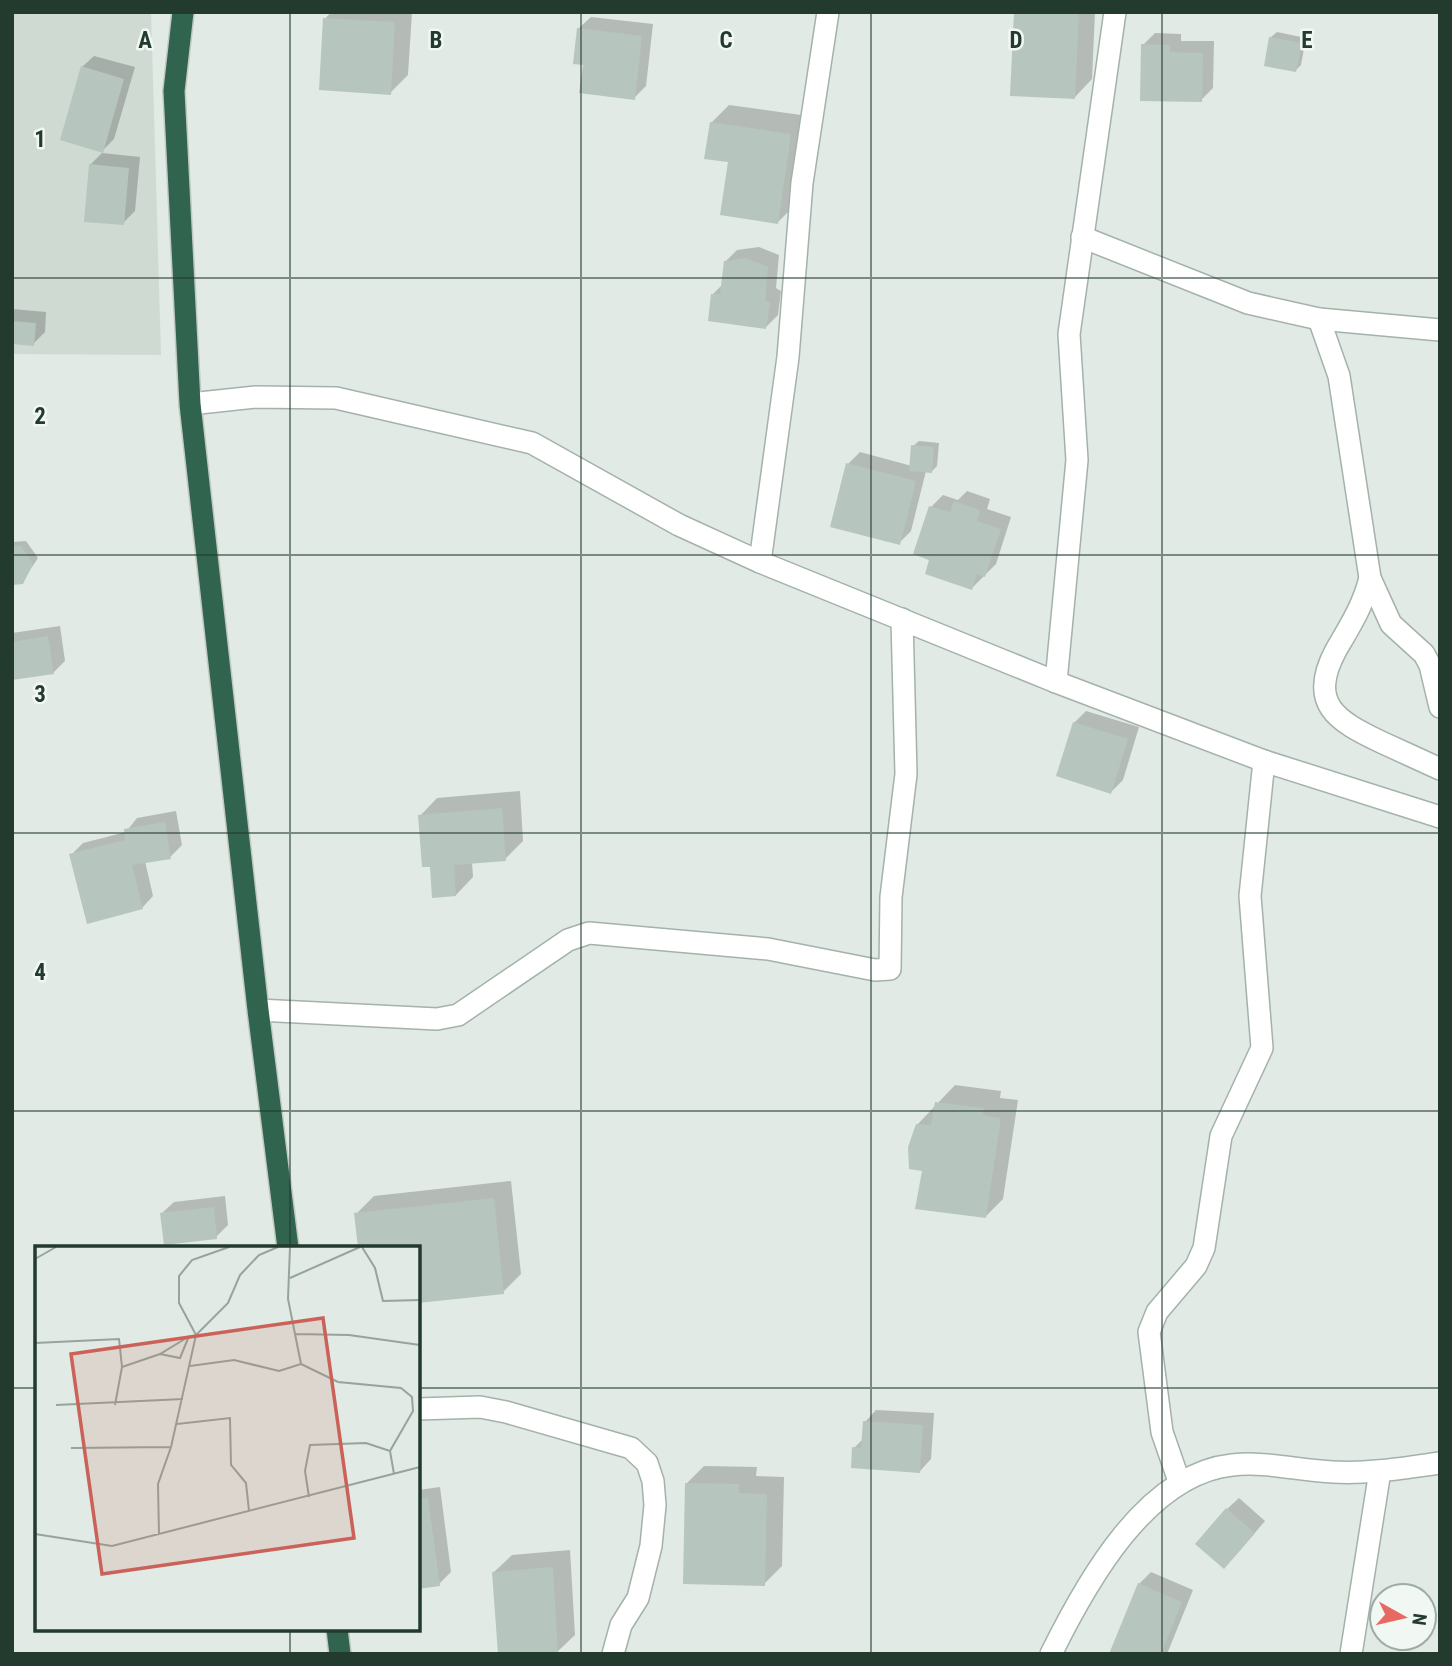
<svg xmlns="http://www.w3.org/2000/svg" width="1452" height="1666" font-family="'Roboto Condensed',sans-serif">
<rect width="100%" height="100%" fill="#e1eae4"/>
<path fill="#cfdad3" d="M12 12H151L161 355 12 354Z"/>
<g fill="#0003">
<path d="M331 12H412L408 75 390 93 325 19Z"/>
<path d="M1015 12H1095L1092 79 1075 97Z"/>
<path d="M591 17 653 24 646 86 634 98 585 64 579 28Z"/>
<path d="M1277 32 1306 38 1301 65 1296 70 1266 65 1271 37Z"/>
<path d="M1155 33 1181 34V41H1214L1213 88 1201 100 1143 45Z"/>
<path d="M94 56 135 67 114 139 102 151 82 67Z"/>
<path d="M729 105 808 116 796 204 778 222 730 160 711 123Z"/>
<path d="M102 153 140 157 135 211 123 223 90 165Z"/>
<path d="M759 247 779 255 776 288 781 291 778 315 766 327 712 295 723 284 725 262 737 250Z"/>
<path d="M12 309 46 312 45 332 33 344 12 342Z"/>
<path d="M919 441 939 443 937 466 932 471H926L911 531 899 543 848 464 860 452 912 466 913 446Z"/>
<path d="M967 491 990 499 987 509 1011 517 996 564 972 588 931 559V507L943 495 958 500Z"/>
<path d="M26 541 38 558 22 582 12 583V542Z"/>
<path d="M60 626 65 661 53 673 12 678V633Z"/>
<path d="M1086 711 1139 727 1123 780 1111 792 1074 723Z"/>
<path d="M520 791 523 841 505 859 472 862 473 877 456 895 431 865 420 816 437 798Z"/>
<path d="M176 811 182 845 170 857 145 861 153 896 142 908 71 855 83 843 126 832 137 818Z"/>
<path d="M955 1085 1001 1091 1000 1098 1018 1100 1003 1199 985 1217 924 1170 917 1125Z"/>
<path d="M511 1181 521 1274 503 1292 356 1214 374 1196Z"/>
<path d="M225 1196 228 1225 216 1237 162 1213 174 1202Z"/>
<path d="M876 1410 934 1413 931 1459 920 1471 854 1448 864 1438 865 1422Z"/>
<path d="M704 1466 757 1467 756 1476 784 1477 782 1566 764 1584 686 1484Z"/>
<path d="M440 1487 451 1572 439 1584 418 1587V1490Z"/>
<path d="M1239 1498 1265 1521 1236 1555 1227 1509Z"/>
<path d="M570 1550 575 1635 557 1652 494 1572 512 1555Z"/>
<path d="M1151 1572 1193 1590 1167 1654H1111L1139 1584Z"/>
</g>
<g fill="#b6c5bd">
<path d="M1014 12H1079L1075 99 1010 96Z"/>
<path d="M323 18 395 22 391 95 319 90Z"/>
<path d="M577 28 642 36 635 100 579 93 583 65 573 64Z"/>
<path d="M1269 37 1302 43 1296 72 1264 66Z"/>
<path d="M1141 44 1170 45V52L1203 53 1202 102 1140 101Z"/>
<path d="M81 66 124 79 103 153 60 140Z"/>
<path d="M710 122 791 134 778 224 720 215 728 162 704 159Z"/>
<path d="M89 164 129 168 124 225 84 222Z"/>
<path d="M746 258 768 267 765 300 770 303 766 329 708 321 711 294H720L724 261Z"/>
<path d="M12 321 36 323 34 346 12 344Z"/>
<path d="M911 445 934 447 932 473 909 471Z"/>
<path d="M846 463 916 481 900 545 830 527Z"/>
<path d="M954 501 980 510 977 521 1001 529 985 577 977 574 972 590 925 574 929 560 913 554 929 506 950 512Z"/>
<path d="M12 546H21L33 564 23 584 12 585Z"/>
<path d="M48 636 54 674 12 680V642Z"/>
<path d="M1073 722 1128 739 1111 794 1056 776Z"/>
<path d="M502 808 506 861 454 865 456 896 432 898 430 867H422L418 815Z"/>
<path d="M165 822 171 859 132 865 143 909 87 924 69 854 125 840 124 829Z"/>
<path d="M935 1102 984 1108 983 1115 1001 1118 986 1218 915 1209 922 1171 909 1169 908 1147 916 1124 931 1125Z"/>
<path d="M494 1198 504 1294 418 1303V1248H358L354 1213Z"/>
<path d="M214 1207 217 1239 164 1245 160 1213Z"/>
<path d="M863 1421 923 1425 920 1473 851 1468 852 1447 861 1448Z"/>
<path d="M685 1483 739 1484V1493L767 1494 765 1586 683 1584Z"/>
<path d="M428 1498 440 1586 418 1589V1499Z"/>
<path d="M1226 1508 1255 1533 1224 1569 1195 1544Z"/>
<path d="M553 1567 558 1654H498L492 1572Z"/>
<path d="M1138 1583 1182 1602 1161 1654H1109Z"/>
</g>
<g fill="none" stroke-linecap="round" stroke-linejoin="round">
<defs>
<g id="street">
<path d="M1082 237 1248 303 1319 319 1440 330"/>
<path d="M1319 319 1339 376 1370 578 1391 624 1424 654 1430 665 1440 707"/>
<path d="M190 404 256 397 336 398 532 443 679 525 760 562 1056 682 1264 761 1440 817"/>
<path d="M760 562 788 357 802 183 828 12"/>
<path d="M1370 578C1363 606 1350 626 1336 650 1307 704 1337 721 1381 742 1401 751 1420 760 1440 769"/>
<path d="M1056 682 1077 460 1069 334 1115 12"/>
<path d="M258 1010 437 1019 458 1015 568 940 589 933 768 949 875 970 890 969 891 897 906 774 902 619"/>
<path d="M418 1409 480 1407 506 1412 631 1448 647 1463 653 1481 655 1505 651 1546 638 1598 621 1625 613 1654"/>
<path d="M1179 1481 1162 1432 1149 1332 1157 1312 1196 1266 1204 1248 1221 1136 1262 1048 1250 896 1264 761"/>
<path d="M1051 1654C1086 1583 1146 1474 1232 1465 1265 1461 1301 1471 1333 1472 1369 1474 1404 1468 1440 1463"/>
<path d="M1351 1654 1380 1471"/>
</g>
<g id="highway">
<path d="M183 12 174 91 190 404 258 1010 288 1248"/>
<path d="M337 1629 340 1654"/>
</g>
</defs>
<use href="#street" stroke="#a4b2aa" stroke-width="24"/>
<use href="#highway" stroke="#c1c8c5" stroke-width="24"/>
<use href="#street" stroke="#fff" stroke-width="21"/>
<use href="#highway" stroke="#31644f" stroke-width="21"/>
</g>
<path fill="none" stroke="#233a2f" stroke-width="2" stroke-opacity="0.55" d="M290 12V1248M581 12V1654M871 12V1654M1162 12V1654M12 278H1440M12 555H1440M12 833H1440M12 1111H1440M12 1388H37M418 1388H1440M290 1629V1654"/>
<g transform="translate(35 1246)">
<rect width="385" height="385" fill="#e1eae4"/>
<path fill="none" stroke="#95a49c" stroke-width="2" d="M255 1 253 53 266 118 303 136 366 142 377 151 378 165 355 205 359 228M327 1 340 22 348 55 385 54M0 13 21 1M255 32 325 1M260 88 314 89 385 99M161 89 144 57V30L157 14 194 1M0 97 84 93 87 121 80 159M125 108 145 112 154 90M155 120 199 114 244 125 266 118M87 121 125 108 153 91M21 159 148 153M142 178 195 172 196 219 211 237 214 265M36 202 136 201M274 251 270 225 275 199 331 197 355 205M0 288 77 300 385 221M124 289 123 238 136 201 161 89 193 57 205 29 224 9 243 1"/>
<path fill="#ca625a" fill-opacity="0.15" stroke="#ca625a" stroke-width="3.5" d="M288 72 319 292 67 328 36 108Z"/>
<rect width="385" height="385" fill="none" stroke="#233a2f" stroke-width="3.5"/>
</g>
<g font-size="23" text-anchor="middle" font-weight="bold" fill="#233a2f" stroke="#f1f7f3" stroke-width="5" stroke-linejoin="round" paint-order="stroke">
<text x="145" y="48">A</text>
<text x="436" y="48">B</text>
<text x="726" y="48">C</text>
<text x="1016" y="48">D</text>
<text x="1307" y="48">E</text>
<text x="40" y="147">1</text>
<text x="40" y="424">2</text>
<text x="40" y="702">3</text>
<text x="40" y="980">4</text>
</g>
<rect width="1452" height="1666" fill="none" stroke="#233a2f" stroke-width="28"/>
<g transform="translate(1403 1617) rotate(98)"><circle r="33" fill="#f1f7f3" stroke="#9faba5" stroke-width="2"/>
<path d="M0-5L12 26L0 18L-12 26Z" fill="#e86962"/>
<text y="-10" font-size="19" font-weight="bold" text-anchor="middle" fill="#233a2f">N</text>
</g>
</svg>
